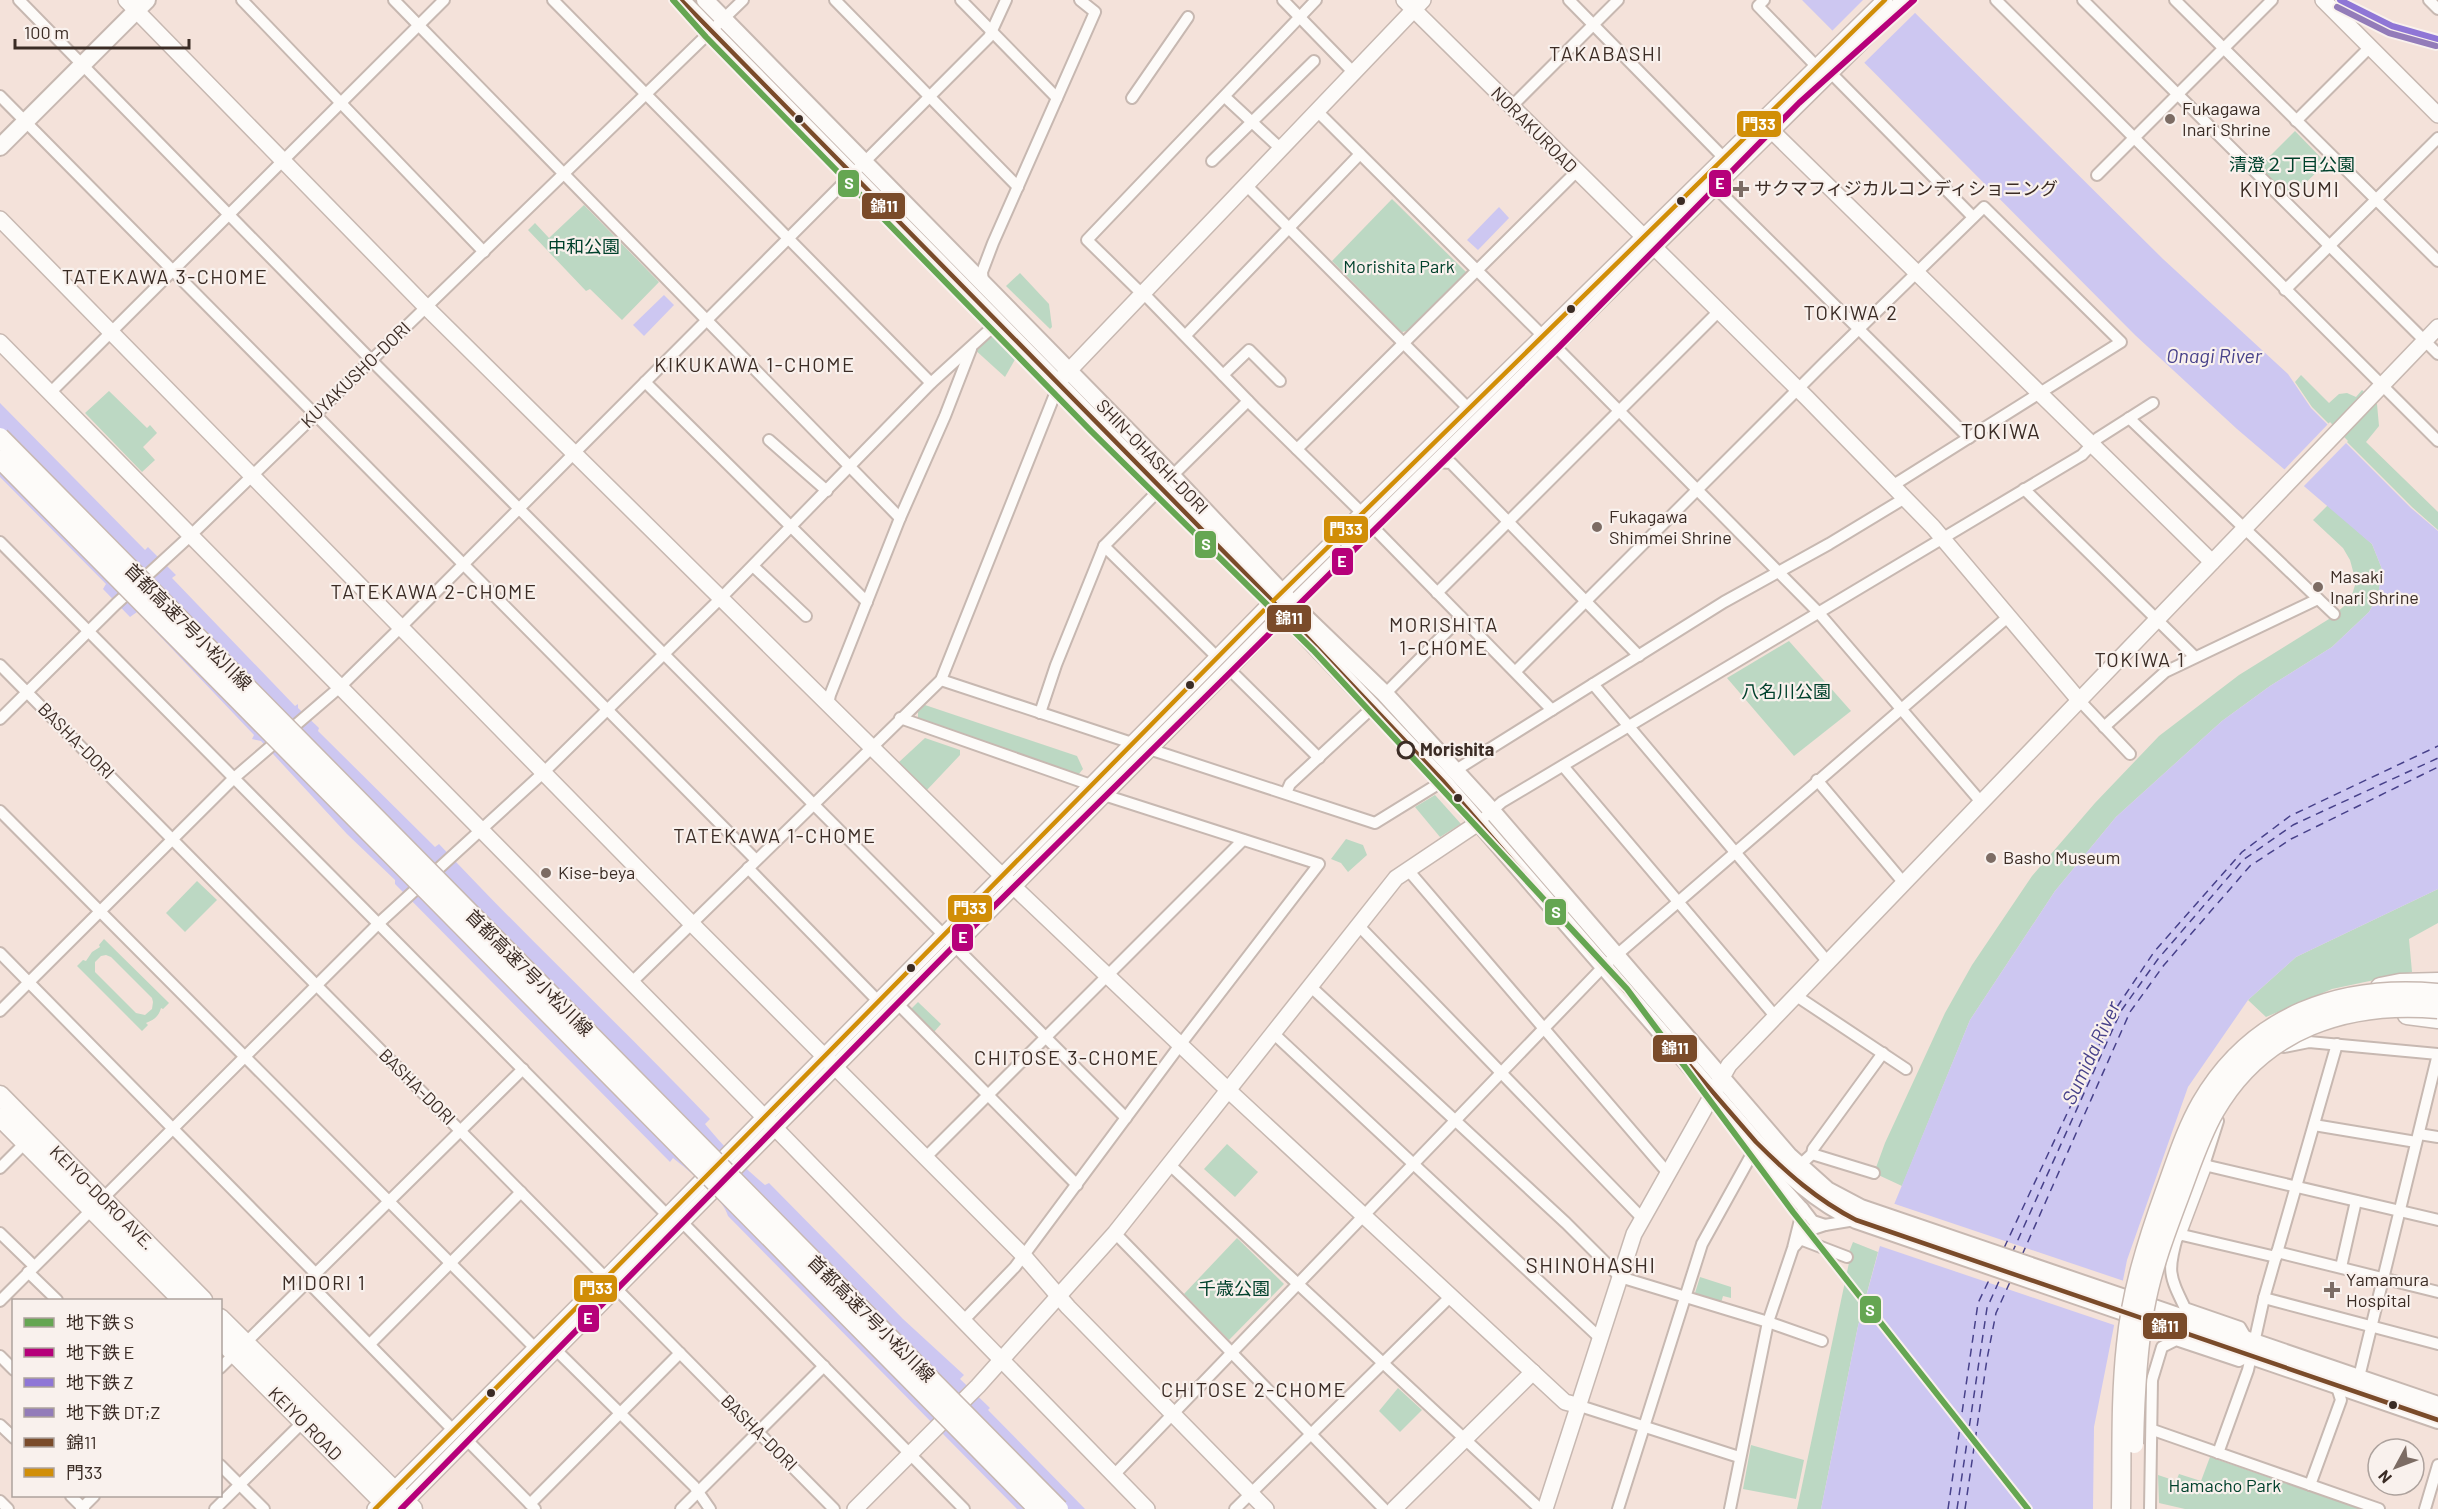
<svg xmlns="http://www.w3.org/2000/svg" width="2438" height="1509" font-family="Barlow,'Noto Sans JP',sans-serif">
<rect width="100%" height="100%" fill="#f4e2da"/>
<g fill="#bcd8c3" fill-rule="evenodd">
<path d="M2295 131 2326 163 2290 198 2259 167Z"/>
<path d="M1392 199 1466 272 1407 331 1402 332 1332 261Z"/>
<path d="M584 205 659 282 622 320 590 289 586 291 528 230 535 223 549 238Z"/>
<path d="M1020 273 1049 304 1052 327 1050 329 1006 286Z"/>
<path d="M997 325 1021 349 1005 377 973 348Z"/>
<path d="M2301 375 2329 403 2339 394 2347 393 2356 397 2362 390 2377 404 2379 426 2366 442 2438 512V530L2412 507 2312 407 2295 382Z"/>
<path d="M109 391 147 428 150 425 157 433 143 447 155 460 142 472 85 413Z"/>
<path d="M2328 505 2372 544 2382 569 2378 596 2369 612 2332 647 2270 686 2222 721 2116 817 2055 891 1970 1020 1902 1186 1874 1173 1885 1143 1945 1013 1972 965 2032 876 2095 803 2159 736 2239 675 2329 619 2350 601 2356 582 2350 560 2343 548 2313 520Z"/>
<path d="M1789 641 1851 711 1794 756 1727 678Z"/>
<path d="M925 705 1077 756 1083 769 1078 775 918 719V712Z"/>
<path d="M925 738 960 750V755L926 791 898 763Z"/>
<path d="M1435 795 1461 824 1440 837 1415 807Z"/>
<path d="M1346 839 1363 845 1367 855 1348 872 1341 863 1331 859Z"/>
<path d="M197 881 217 900 185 932 166 913Z"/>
<path d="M2438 889V923L2409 939 2412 972 2332 989 2266 1017 2248 1000 2296 957Z"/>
<path d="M104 939 169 1003 163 1009 161 1008C159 1016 154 1020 146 1023L148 1025 142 1031 77 966 83 960 86 961 92 952 100 947 99 945ZM106 955 111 957 152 998 153 1002 152 1009 145 1015 136 1013 95 972V962L101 956Z"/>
<path d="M918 1002 941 1024 934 1032 910 1010Z"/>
<path d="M1227 1144 1258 1172 1235 1197 1204 1169Z"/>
<path d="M1237 1238 1284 1284 1229 1340 1184 1294Z"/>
<path d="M1853 1242 1878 1252 1858 1326 1821 1509H1797L1850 1258 1847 1257Z"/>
<path d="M1700 1277 1731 1287V1298L1723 1296 1721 1303 1698 1296 1695 1293Z"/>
<path d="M1398 1388 1422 1410 1400 1432 1379 1411Z"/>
<path d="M1751 1445 1804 1460 1796 1499 1743 1489Z"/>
<path d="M2210 1457 2360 1509H2185L2159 1503 2158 1475 2176 1481 2179 1474 2201 1481Z"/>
</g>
<g fill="#cdc7f1">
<path d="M1802 0H1902L2163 259 2288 374 2311 408 2411 508 2438 531V889L2296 957 2248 1000 2188 1087 2127 1260 2094 1427 2093 1509H1821L1858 1326 1886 1224 1970 1020 2055 891 2116 817 2222 721 2270 686 2332 647 2369 612 2378 596 2382 569 2372 544 2367 540 2237 429 2135 335Z"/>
<path d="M1499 207 1509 218 1478 250 1467 240Z"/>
<path d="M664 295 674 305 644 336 633 325Z"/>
<path d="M0 403 145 550 148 547 176 575 172 578 295 706 298 704V708L319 728 318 731 435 847 439 844C527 938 621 1026 710 1119L705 1124C723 1146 743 1167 765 1185L769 1183 903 1319 964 1375 960 1379 990 1408 988 1410 1085 1509H1017L728 1216C724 1199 688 1170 673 1158L670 1162 395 884V880L347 834 261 741 252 739 254 735 137 612 130 617 103 589 106 584 0 477Z"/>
</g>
<g fill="#f4e2da">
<path d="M1863 0H1907L1917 11 1863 64 1831 32Z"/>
<path d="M2330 422 2348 441 2303 487 2283 471Z"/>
<path d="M1892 1203 2124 1281 2117 1326 1877 1245Z"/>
</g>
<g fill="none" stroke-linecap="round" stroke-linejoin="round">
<g stroke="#47418a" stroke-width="1.5" stroke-dasharray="8 6" stroke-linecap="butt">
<path d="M2004 1248 2117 1007 2154 952 2242 852 2290 816 2438 746"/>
<path d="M2012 1253 2121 1011 2158 959 2243 860 2293 825 2438 758"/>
<path d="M2022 1255 2130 1012 2164 965 2250 866 2291 839 2438 767"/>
<path d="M1948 1509 1978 1303 1992 1274"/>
<path d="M1957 1509 1987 1308 2000 1279"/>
<path d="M1965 1509 1987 1359 1996 1313 2010 1282"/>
</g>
<defs>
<g id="street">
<path d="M19 0 378 367 1126 1118"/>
<path d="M242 0 484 252"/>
<path d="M394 0 900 518"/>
<path d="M553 0 931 383"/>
<path d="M835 0 1018 187"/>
<path d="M961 0 1057 98"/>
<path d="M1283 0 1354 73"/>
<path d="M1316 0 1087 240 1136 288 1148 298 1254 407 1362 513"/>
<path d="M1569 0 1724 158"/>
<path d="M1764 0 1758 6 1817 67"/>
<path d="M1996 0 2438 441"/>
<path d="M2083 0 2438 354"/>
<path d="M2175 0 2438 261"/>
<path d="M2429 0 2438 9"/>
<path d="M1831 73 1973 217"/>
<path d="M0 96 756 860"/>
<path d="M1225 97 1281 149"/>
<path d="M1132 98 1188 17"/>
<path d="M1511 107 1618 0"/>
<path d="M1317 111 1544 337"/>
<path d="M2296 121 2370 47"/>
<path d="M1212 161 1314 61"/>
<path d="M2097 175 2272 0"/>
<path d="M1246 185 1470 410"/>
<path d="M1715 187 1969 438"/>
<path d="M983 283 982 272 993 243 1095 12 1080 0"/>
<path d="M2285 290 2438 138"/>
<path d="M1186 335 1360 154"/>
<path d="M1555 346 1818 612 1981 802"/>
<path d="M1223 375 1249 350 1280 381"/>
<path d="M645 382 867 602"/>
<path d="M50 393 444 0"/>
<path d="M2129 418 2334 614"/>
<path d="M769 440 827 491"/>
<path d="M1297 449 1576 172"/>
<path d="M1436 462 1451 463 1639 656"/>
<path d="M1172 476 1248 401"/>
<path d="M2024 489 2195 657"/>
<path d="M1372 526 1552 710"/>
<path d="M0 542 667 1215 681 1221 964 1509"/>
<path d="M1104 546 1218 658"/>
<path d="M753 566 806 616"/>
<path d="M1437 593 1718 312"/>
<path d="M0 665 834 1509"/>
<path d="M1229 669 1319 758"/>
<path d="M1516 671 1826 361 1984 207 2121 342 1892 486"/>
<path d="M941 680 1135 744"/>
<path d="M1593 684 1827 961"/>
<path d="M1385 694 1461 617"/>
<path d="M2079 700 2130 754"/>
<path d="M828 704 830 695 900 518 945 416 971 349"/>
<path d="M1040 713 1056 665 1104 546 1162 487"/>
<path d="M900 718 1091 785"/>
<path d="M0 719 116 604 190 536 743 0"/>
<path d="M2104 727 2165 672 2318 599"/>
<path d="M1149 749 1375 823 1443 781"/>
<path d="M1563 766 1775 1016"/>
<path d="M1456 770 1724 602 1829 544 1905 498"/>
<path d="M1817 780 1903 882"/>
<path d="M1286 793 1290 784 1372 708"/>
<path d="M0 811 535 1348"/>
<path d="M1478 823 1502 802 2082 455 2098 438 2153 403"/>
<path d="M748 868 879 1002"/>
<path d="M1408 870 1667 1172"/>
<path d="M1358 925 1642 1218"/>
<path d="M0 953 316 1274"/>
<path d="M631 983 941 680 1059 384"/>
<path d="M1310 986 1566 1223 1620 1277 1768 1322 1822 1341"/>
<path d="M1795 995 1906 1069"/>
<path d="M897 1003 1077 1185"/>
<path d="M0 1011 234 778 340 687 401 627 989 37 1006 0"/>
<path d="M1273 1033 1601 1339"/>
<path d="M2284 1047 2309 1042 2438 1054"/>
<path d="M2218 1121 2204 1165 2438 1220"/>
<path d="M2314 1125 2416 1142"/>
<path d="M2419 1134 2438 1137"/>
<path d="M1812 1154 1874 1173"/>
<path d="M926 1157 1243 840"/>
<path d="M1170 1165 1540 1509"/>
<path d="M1799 1166 1812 1154 1813 1149 1883 1053"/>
<path d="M0 1168 26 1142"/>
<path d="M1803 1208 1813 1221 1825 1225"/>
<path d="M0 1233 34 1266"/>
<path d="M1115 1233 1384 1509"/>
<path d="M1800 1239 1847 1257"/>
<path d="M1795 1246 1807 1231 1825 1225 1855 1220"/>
<path d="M2277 1252 2438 1292"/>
<path d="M2341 1267 2356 1201"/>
<path d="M28 1272 57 1300"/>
<path d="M308 1282 453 1430"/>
<path d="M2264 1298 2438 1344"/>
<path d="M0 1301 379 923 543 773 721 598 931 383 997 323"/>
<path d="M963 1321 1015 1267 1180 1045 1319 864 1104 795"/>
<path d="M2247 1339 2240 1327 2185 1308C2169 1275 2167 1271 2178 1234L2276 1257"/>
<path d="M370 1344 521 1192"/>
<path d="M554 1348 694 1486 710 1509"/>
<path d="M0 1356 14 1370"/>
<path d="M220 1368 523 1069"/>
<path d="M2359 1377 2438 1054"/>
<path d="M1580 1406 1739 1457"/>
<path d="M0 1425 14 1438"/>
<path d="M2153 1430 2379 1509"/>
<path d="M465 1438 535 1509"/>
<path d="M2218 1453 2248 1370 2264 1298 2337 1044"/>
<path d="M220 1465 264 1509"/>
<path d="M1114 1475 1604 966 2009 616"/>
<path d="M2310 1485 2341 1400 2336 1384"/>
<path d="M71 1496 84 1509"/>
<path d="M0 1501 8 1509"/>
<path d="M530 1504 680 1353"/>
<path d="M81 1509 94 1496"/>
<path d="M215 1509 303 1422"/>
<path d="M681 1509 824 1366"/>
<path d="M1235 1509 1451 1296"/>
<path d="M1618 1509 1702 1244 1753 1152"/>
<path d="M1730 1509 1768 1322 1793 1248 1803 1208 1753 1152 1756 1142"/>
<path d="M2150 1509 2152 1380 2162 1347 2176 1340 2239 1361 2251 1355"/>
<path d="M2425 1509 2438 1465"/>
</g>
<g id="secondary">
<path d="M126 0 426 307 993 867 1228 1090 1565 1402 1580 1406"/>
<path d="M1404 0 1807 398 1933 527 2079 700"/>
<path d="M2323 0 2438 115"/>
<path d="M1772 131 2212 562"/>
<path d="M0 219 700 932 1023 1255 1068 1307 1266 1509"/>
<path d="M0 342 783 1136 1147 1509"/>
<path d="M1061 379 1423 0"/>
<path d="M2178 1234 2204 1165"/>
<path d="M375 1509 606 1278 1273 601 1885 0"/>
<path d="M398 1509 1284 613 1904 0"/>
<path d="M855 1509 978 1386 1115 1233 1396 878 1478 823"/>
<path d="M1394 1509 1533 1372"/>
<path d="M1545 1509 1634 1234 1729 1065 2438 327"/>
</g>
<g id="primary">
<path d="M681 0 1284 613 1443 781 1756 1142C1787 1173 1815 1201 1856 1220L2438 1420"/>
<path d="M705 0 1172 476 1306 618 1385 694 1492 811 1789 1156 1827 1190 1861 1208 2438 1405"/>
<path d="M0 147 147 0"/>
</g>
<g id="highway">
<path d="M2380 987 2400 983 2438 982"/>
<path d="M2407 1015 2438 1019"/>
<path d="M0 1095 203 1300"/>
<path d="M0 1117 182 1300"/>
<path d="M220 1318 413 1509"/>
<path d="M220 1339 390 1509"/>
</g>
</defs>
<use href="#street" stroke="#c7b8b1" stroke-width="14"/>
<use href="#secondary" stroke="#c7b8b1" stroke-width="18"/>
<use href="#primary" stroke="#c7b8b1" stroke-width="20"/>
<use href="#highway" stroke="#c7b8b1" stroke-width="21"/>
<use href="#street" stroke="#fdfbf9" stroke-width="10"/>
<use href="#secondary" stroke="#fdfbf9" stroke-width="15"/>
<use href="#primary" stroke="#fdfbf9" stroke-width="16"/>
<use href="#highway" stroke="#fdfbf9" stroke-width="18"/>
<defs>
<g id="highway-bridge">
<path d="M0 437 1059 1509"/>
<path d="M0 459 1038 1509"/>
<path d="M2134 1444C2135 1399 2137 1352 2145 1308 2152 1269 2166 1232 2180 1195 2191 1166 2200 1137 2215 1111 2263 1028 2347 1001 2438 1009"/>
<path d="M2121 1509C2122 1455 2120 1400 2126 1345 2131 1292 2147 1241 2165 1191 2176 1161 2185 1131 2201 1103 2252 1015 2340 984 2438 993"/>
</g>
</defs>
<use href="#highway-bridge" stroke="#c7b8b1" stroke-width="21" stroke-linecap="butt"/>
<use href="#highway-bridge" stroke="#fdfbf9" stroke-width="18"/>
<defs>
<path id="bus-1" d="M681 0 1284 613 1443 781 1756 1142C1787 1173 1817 1200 1856 1220L2438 1420"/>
<path id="bus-2" d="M375 1509 606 1278 1273 601 1885 0"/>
</defs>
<use href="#bus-1" stroke="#f9f1ed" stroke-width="9"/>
<use href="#bus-2" stroke="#f9f1ed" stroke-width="9"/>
<use href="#bus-1" stroke="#7a4b2a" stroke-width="4.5"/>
<use href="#bus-2" stroke="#d18e07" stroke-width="4.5"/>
<defs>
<path id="metro-1" d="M673 0 706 37 1091 431 1313 650 1627 989 1793 1212 2028 1509"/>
<path id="metro-2" d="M401 1509 954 946 1559 347 1799 103 1914 0"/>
<path id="metro-3" d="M2340 0 2392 26 2438 39"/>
<path id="metro-4" d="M2337 7 2389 33 2436 46"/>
</defs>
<use href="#metro-1" stroke="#f9f1ed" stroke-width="10"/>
<use href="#metro-2" stroke="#f9f1ed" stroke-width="10"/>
<use href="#metro-3" stroke="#f9f1ed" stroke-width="10"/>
<use href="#metro-4" stroke="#f9f1ed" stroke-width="10"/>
<use href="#metro-1" stroke="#65a652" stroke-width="6"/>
<use href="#metro-2" stroke="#b6007a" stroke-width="6"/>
<use href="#metro-3" stroke="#8f76d6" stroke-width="6"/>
<use href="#metro-4" stroke="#937cb9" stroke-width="6"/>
</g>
<g fill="#3b2c25" stroke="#f9f1ed" stroke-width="2">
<circle cx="799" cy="119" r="5"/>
<circle cx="1681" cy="201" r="5"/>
<circle cx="1571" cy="309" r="5"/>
<circle cx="1190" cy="685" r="5"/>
<circle cx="1458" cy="798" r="5"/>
<circle cx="911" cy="968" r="5"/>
<circle cx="491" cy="1393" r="5"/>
<circle cx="2393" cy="1405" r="5"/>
</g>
<g fill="#7c6c64" stroke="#f9f1ed" stroke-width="2">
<circle cx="2170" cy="119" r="6"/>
<path d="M1738 180h6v6h6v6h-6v6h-6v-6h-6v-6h6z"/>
<circle cx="1597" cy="527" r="6"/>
<circle cx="2318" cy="587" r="6"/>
<circle cx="1991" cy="858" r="6"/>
<circle cx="546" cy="873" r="6"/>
<path d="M2329 1281h6v6h6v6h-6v6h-6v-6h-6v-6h6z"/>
</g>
<circle fill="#f9f1ed" stroke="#3b2c25" stroke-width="3" cx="1406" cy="750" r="8"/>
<g text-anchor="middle" stroke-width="4.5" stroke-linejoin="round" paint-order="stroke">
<g font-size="18" fill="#3b2c25" stroke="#f9f1ed" text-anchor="start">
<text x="2182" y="115">Fukagawa<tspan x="2182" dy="21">Inari Shrine</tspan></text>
<text x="1754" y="195">サクマフィジカルコンディショニング</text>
<text x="1609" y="523">Fukagawa<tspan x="1609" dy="21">Shimmei Shrine</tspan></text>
<text x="2330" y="583">Masaki<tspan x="2330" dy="21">Inari Shrine</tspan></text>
<text x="2003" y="864">Basho Museum</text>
<text x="558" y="879">Kise-beya</text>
<text x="2346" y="1286">Yamamura<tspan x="2346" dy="21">Hospital</tspan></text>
</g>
<g font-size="18" fill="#3b2c25" stroke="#f9f1ed">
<text transform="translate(1534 130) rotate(45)" y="6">NORAKUROAD</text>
<text transform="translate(356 375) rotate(-44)" y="6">KUYAKUSHO-DORI</text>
<text transform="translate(1152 457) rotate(46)" y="6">SHIN-OHASHI-DORI</text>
<text transform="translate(188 627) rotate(45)" y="6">首都高速7号小松川線</text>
<text transform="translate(76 741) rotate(45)" y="6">BASHA-DORI</text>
<text transform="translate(529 973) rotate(45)" y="6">首都高速7号小松川線</text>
<text transform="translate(417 1087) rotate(45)" y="6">BASHA-DORI</text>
<text transform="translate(102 1198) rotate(45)" y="6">KEIYO-DORO AVE.</text>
<text transform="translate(871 1319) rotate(45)" y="6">首都高速7号小松川線</text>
<text transform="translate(305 1424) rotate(45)" y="6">KEIYO ROAD</text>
<text transform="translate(759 1433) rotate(45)" y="6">BASHA-DORI</text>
</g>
<g font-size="18" fill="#00412c" stroke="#f9f1ed">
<text x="2292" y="171">清澄２丁目公園</text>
<text x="584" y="253">中和公園</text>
<text x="1399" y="273">Morishita Park</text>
<text x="1786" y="698">八名川公園</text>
<text x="1234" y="1295">千歳公園</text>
<text x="2225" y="1492">Hamacho Park</text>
</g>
<g font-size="18" font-weight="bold" fill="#3b2c25" stroke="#f9f1ed" text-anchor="start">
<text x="1420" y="756">Morishita</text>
</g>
<g font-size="20" letter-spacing="1.5" fill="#3b2c25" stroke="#f9f1ed">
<text x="1606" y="61">TAKABASHI</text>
<text x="165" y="284">TATEKAWA 3-CHOME</text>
<text x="1851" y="320">TOKIWA 2</text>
<text x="755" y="372">KIKUKAWA 1-CHOME</text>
<text x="434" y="599">TATEKAWA 2-CHOME</text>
<text x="1444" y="632">MORISHITA<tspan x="1444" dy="23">1-CHOME</tspan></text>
<text x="2140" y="667">TOKIWA 1</text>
<text x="775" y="843">TATEKAWA 1-CHOME</text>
<text x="1067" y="1065">CHITOSE 3-CHOME</text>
<text x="324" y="1290">MIDORI 1</text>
<text x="1254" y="1397">CHITOSE 2-CHOME</text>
</g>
<g font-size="20" font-style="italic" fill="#47418a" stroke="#f9f1ed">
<text x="2214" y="363">Onagi River</text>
<text transform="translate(2091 1053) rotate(-65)" y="7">Sumida River</text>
</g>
<g font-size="21" letter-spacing="1.5" fill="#3b2c25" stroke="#f9f1ed">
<text x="2290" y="197">KIYOSUMI</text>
<text x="2001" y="439">TOKIWA</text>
<text x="1591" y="1273">SHINOHASHI</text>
</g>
</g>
<g stroke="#f9f1ed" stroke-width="2">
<rect x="1736" y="110" width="46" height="28" rx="6" fill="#d18e07"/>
<rect x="837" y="169" width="23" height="29" rx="6" fill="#65a652"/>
<rect x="1708" y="169" width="24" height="29" rx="6" fill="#b6007a"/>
<rect x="861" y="192" width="45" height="28" rx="6" fill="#7a4b2a"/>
<rect x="1323" y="515" width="46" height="29" rx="6" fill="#d18e07"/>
<rect x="1194" y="530" width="23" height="29" rx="6" fill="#65a652"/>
<rect x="1331" y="547" width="23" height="29" rx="6" fill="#b6007a"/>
<rect x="1266" y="604" width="46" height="29" rx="6" fill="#7a4b2a"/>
<rect x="947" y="894" width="46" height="29" rx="6" fill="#d18e07"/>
<rect x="1544" y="898" width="23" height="28" rx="6" fill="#65a652"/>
<rect x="951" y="923" width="23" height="29" rx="6" fill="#b6007a"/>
<rect x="1652" y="1034" width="46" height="29" rx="6" fill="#7a4b2a"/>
<rect x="573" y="1274" width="45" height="29" rx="6" fill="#d18e07"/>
<rect x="1859" y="1295" width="23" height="29" rx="6" fill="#65a652"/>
<rect x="577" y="1304" width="23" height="29" rx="6" fill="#b6007a"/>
<rect x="2142" y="1312" width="46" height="28" rx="6" fill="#7a4b2a"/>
</g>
<g font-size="16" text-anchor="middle" font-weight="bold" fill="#fff">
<text x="1759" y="130">門33</text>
<text x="849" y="189">S</text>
<text x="1720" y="189">E</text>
<text x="884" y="212">錦11</text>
<text x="1346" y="535">門33</text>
<text x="1206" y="550">S</text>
<text x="1342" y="567">E</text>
<text x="1289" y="624">錦11</text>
<text x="970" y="914">門33</text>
<text x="1556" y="918">S</text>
<text x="963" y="943">E</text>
<text x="1675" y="1054">錦11</text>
<text x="596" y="1294">門33</text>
<text x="1870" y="1316">S</text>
<text x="588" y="1324">E</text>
<text x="2165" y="1332">錦11</text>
</g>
<rect x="12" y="1299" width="210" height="198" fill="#f9f1ed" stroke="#ada29d" stroke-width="1.5"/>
<rect x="24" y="1318" width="30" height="9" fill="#65a652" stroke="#ada29d" stroke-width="1.5"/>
<text x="66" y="1329" font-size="18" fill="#3b2c25">地下鉄 S</text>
<rect x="24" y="1348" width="30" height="9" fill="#b6007a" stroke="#ada29d" stroke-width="1.5"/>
<text x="66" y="1359" font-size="18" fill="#3b2c25">地下鉄 E</text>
<rect x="24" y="1378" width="30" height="9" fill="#8f76d6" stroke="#ada29d" stroke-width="1.5"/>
<text x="66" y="1389" font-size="18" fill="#3b2c25">地下鉄 Z</text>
<rect x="24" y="1408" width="30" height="9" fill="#937cb9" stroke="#ada29d" stroke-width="1.5"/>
<text x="66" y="1419" font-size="18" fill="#3b2c25">地下鉄 DT;Z</text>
<rect x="24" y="1438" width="30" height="9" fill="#7a4b2a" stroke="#ada29d" stroke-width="1.5"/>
<text x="66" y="1449" font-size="18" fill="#3b2c25">錦11</text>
<rect x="24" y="1468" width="30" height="9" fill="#d18e07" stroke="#ada29d" stroke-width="1.5"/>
<text x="66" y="1479" font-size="18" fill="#3b2c25">門33</text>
<g transform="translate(2396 1467) rotate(229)"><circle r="28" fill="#f9f1ed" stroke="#ada29d" stroke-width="1.5"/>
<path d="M0-4.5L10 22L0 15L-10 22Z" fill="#7c6c64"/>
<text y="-9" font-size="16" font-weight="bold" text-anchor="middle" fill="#3b2c25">N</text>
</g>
<path d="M15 39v9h174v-9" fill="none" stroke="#3b2c25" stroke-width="3"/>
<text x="24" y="39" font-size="18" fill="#3b2c25" stroke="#f9f1ed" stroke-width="4.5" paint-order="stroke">100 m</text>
</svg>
